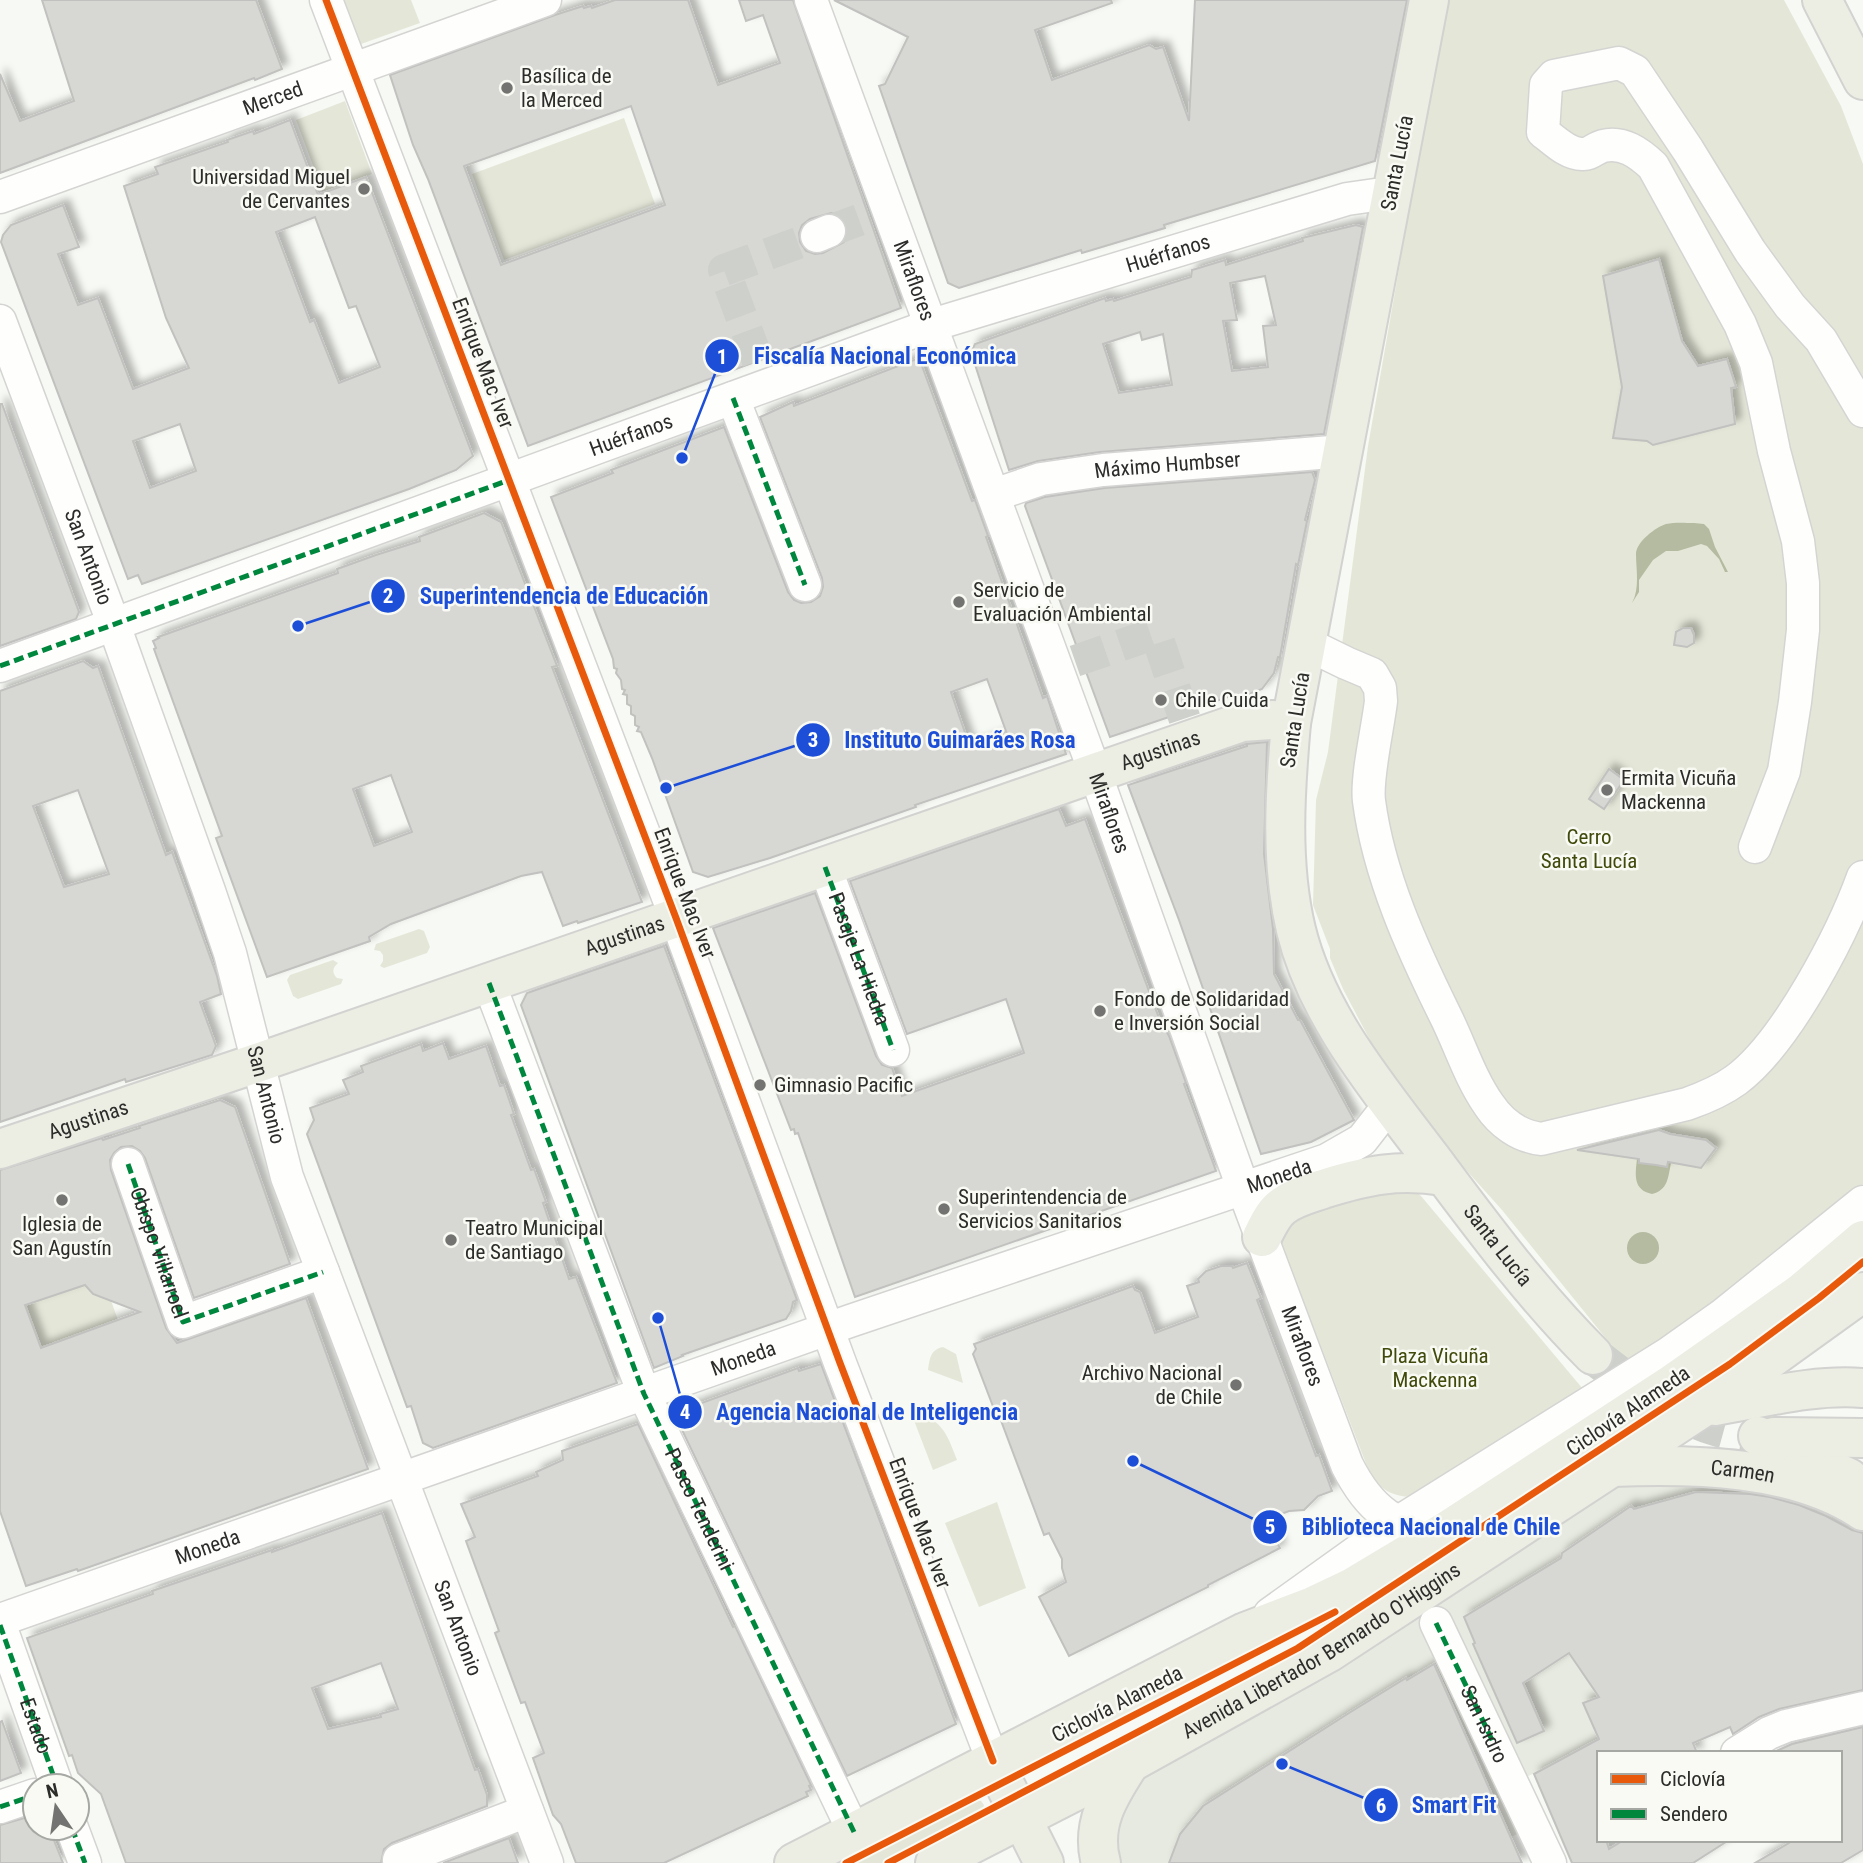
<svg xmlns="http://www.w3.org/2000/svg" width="1863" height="1863" font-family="'Roboto Condensed',sans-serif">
<defs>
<filter id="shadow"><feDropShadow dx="6" dy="-6" stdDeviation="3.5" flood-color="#0004"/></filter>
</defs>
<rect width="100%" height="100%" fill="#f7f9f4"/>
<path fill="#e7eae0" d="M1760 1477 1863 1519V1619L1509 1785 1528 1829 1455 1863H1112L1110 1815 1136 1780 1616 1479Z"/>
<g fill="#e4e7d8">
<path d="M341 0H411L420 23 361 44 355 40Z"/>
<path d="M1446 0H1784L1841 106 1863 164V1184L1805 1234 1718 1301 1625 1362 1502 1210 1431 1131 1391 1080 1343 989 1330 958V949L1313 905 1316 800 1328 752 1368 446Z"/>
<path d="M345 101 372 174 323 192 296 120Z"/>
<path d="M624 118 655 204 504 260 472 174Z"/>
<path d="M419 929 424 931 430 947 427 953 384 968 380 966 383 961V955L380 951 374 950 376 944Z"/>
<path d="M333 960 338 963C332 968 332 973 337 978L343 979 341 984 298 999 293 996 287 980 290 975Z"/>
<path d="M1376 1185 1413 1189 1421 1196 1583 1389 1411 1497C1393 1496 1380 1490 1370 1474L1280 1240 1286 1219Z"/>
<path d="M92 1283 89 1287 93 1294 97 1296 108 1292 119 1323 57 1342 42 1351 25 1305Z"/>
<path d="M943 1347 956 1354 963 1383 928 1370C930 1358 930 1350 943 1347Z"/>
<path d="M910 1410C942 1420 946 1431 957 1460L933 1470Z"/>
<path d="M997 1502 1026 1588 979 1607 945 1523Z"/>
<path d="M977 1800 981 1801 984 1805 982 1813 885 1863H853Z"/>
</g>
<g fill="#b5bba0">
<path d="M1694 523 1704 524 1709 529 1715 547 1728 572H1725L1719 559 1707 546 1701 544 1678 551H1666L1653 560 1639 580V592L1632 603C1640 588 1636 570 1636 554 1636 542 1656 527 1666 524 1675 522 1686 523 1694 523Z"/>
<path d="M1637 1159H1640L1639 1163 1647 1164 1648 1160 1659 1161V1166L1667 1167 1668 1163H1671C1668 1178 1668 1190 1652 1194 1633 1190 1635 1175 1637 1159Z"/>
<circle cx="1643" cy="1248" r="16"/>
</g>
<g fill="#d7d7d4" stroke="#c1c2bf" stroke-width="2" fill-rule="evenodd" filter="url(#shadow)">
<path d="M42 0H256L282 69 255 80 254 78 0 173V74L20 121 74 101Z"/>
<path d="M615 0H688L718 85 780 63 763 15 746 21 739 0H793L901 308 528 446 428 179 413 145 390 75 555 15 583 6 584 8 591 6 592 8ZM631 106 665 205 501 265 464 166ZM831 213 840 216 846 223 847 233 844 242 823 253 815 254 806 251 800 242 799 233 802 225 810 219Z"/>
<path d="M834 0H1111L1112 3 1035 30 1052 80 1149 45 1156 49 1163 47 1189 121 1195 0H1407L1375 161 1164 225 1165 228 1082 253 1081 250 959 288 948 283 879 86 885 84 908 37Z"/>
<path d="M290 120 318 195 366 177 473 456 456 470 409 489 142 584 138 575 128 579 1 242 3 235 11 225 63 205 79 247 58 254 78 305 98 298 133 389 189 368 166 318 124 186 158 174 155 167 228 142 227 140 253 131 254 134ZM315 217 349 308 356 306 380 367 339 383 314 320 310 322 276 232ZM180 424 196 471 150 488 133 441Z"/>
<path d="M1356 225 1363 227 1324 434 1100 452 1038 461 1009 470 971 352 975 344 1105 298 1106 301 1113 299 1114 301 1191 277 1192 270 1225 260 1226 265 1303 241 1302 238ZM1265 276 1276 325 1263 326 1268 367 1232 371 1223 321 1237 320 1230 283ZM1140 332 1142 340 1163 334 1172 385 1119 393 1103 344Z"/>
<path d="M1659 259 1682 341 1698 366 1727 359 1736 387 1731 388 1735 424 1653 445 1647 441 1613 438 1622 387 1603 276Z"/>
<path d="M919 358 972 501 975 500 988 536 986 537 1043 698 1047 696 1066 754 915 805 916 807 770 858 708 877 693 872 652 758 641 732 637 731 639 727 635 725V716L631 714V706L627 704V695L623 694 625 690 622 689 621 680 616 673 617 669 614 668 613 659 551 497 613 473 611 470 724 427 788 592 794 600 801 603 811 602 820 596 823 587 822 578 760 417 793 402 794 406ZM987 679 1007 734 970 747 951 692Z"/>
<path d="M0 404H2L79 612 76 619 0 646Z"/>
<path d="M1312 472 1315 480 1305 520 1307 521 1298 565 1296 564 1280 657H1278L1274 673 1262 689 1239 698 1238 696H1231L1110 737 1025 506 1026 503 1045 497 1105 488Z"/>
<path d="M484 513 501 522 557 666 552 667 642 902 578 923 577 921 563 926 542 872 521 876 391 924 369 937 370 941 267 977 216 838 222 836 154 649 156 648 153 641 159 638 158 637 338 573 337 569 376 555 420 541 419 537ZM391 775 412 832 374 846 353 789Z"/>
<path d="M1683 628H1691L1694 635V643L1687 647 1674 645 1676 632Z"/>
<path d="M83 661 93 668 98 666 166 855 172 852 217 976 221 994 200 1002 216 1046 212 1055 126 1082 125 1079 0 1122V691ZM78 790 109 874 64 887 33 806Z"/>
<path d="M1267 742 1264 854 1273 929 1274 974 1298 1020H1300L1354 1120 1311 1142 1261 1154 1179 920 1128 785 1247 746V744Z"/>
<path d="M1609 769 1624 780 1604 809 1589 799Z"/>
<path d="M1059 809 1066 826 1085 819 1159 1018 1169 1036 1186 1083 1184 1084 1216 1171 855 1297 798 1133 795 1134 794 1129 791 1130 713 928 815 893 876 1056 882 1065 892 1068 902 1096 1024 1053 1006 999 907 1034 850 881Z"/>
<path d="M664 946 797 1300 793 1302 791 1311 786 1319 682 1355 683 1356 654 1368 521 1005 527 993Z"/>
<path d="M443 1043 449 1059 486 1046 500 1086 504 1085 514 1114 511 1115 531 1170 534 1169 546 1202 543 1203 569 1279 576 1277 617 1383 433 1448 423 1443 411 1406 407 1407 307 1134 314 1120 310 1108 349 1094 343 1080 363 1072 361 1066 421 1044 423 1051Z"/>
<path d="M220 1100 235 1107 290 1264 194 1298 145 1158 140 1151 132 1146 121 1147 114 1153 110 1160 111 1170 166 1328 177 1343 306 1298 368 1469 78 1571 77 1569 26 1586 0 1511V1170L102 1138 103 1140 140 1128 139 1126ZM85 1285 93 1294 140 1312 41 1348 25 1305Z"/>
<path d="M1659 1130 1670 1134 1706 1140 1716 1148 1701 1168 1668 1162 1667 1167 1656 1165 1639 1163V1159L1577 1150Z"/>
<path d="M1247 1263 1261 1298 1257 1300 1316 1456 1319 1455 1332 1491 1318 1496 1304 1510 1289 1511 1265 1520 1280 1548 1208 1585V1587L1069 1656 1039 1597 1066 1582 1062 1568V1559L1049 1533 1044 1535 997 1410 994 1409 973 1354 976 1349 974 1344 1133 1286 1135 1290 1140 1292 1155 1333 1198 1317 1187 1286 1199 1282 1198 1279 1206 1271 1221 1266H1232L1233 1268Z"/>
<path d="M821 1364 956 1724 847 1776 674 1413 798 1368 799 1371Z"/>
<path d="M638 1424 733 1627 735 1626 811 1785 809 1786 811 1790 806 1792 808 1796 664 1863H576L561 1824 553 1815 533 1758 544 1753 525 1702 521 1703 495 1633 499 1631 466 1541 475 1537 461 1504 538 1476 536 1472 563 1460 562 1451Z"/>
<path d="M1696 1492 1750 1494 1770 1497 1799 1505 1826 1516 1852 1530 1863 1533V1690L1779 1709 1759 1717 1733 1734 1730 1727 1693 1743 1697 1753H1599V1840H1606L1609 1849 1624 1840H1729L1693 1863H1572L1534 1774 1599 1739 1583 1703 1599 1697 1569 1653 1523 1683 1544 1731 1517 1743 1473 1644 1475 1643 1464 1617 1561 1558 1562 1553 1631 1506 1634 1509Z"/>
<path d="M382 1513 475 1770 478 1769 487 1795V1806L392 1843 384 1849 381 1863H126L101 1794 78 1773 72 1755 69 1756 27 1638 153 1594 152 1591 272 1550V1552ZM381 1663 398 1709 380 1714 381 1717 328 1729 312 1688Z"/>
<path d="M1434 1664 1522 1863H1169L1180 1834 1203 1806 1349 1713 1406 1678 1407 1680Z"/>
<path d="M2 1721 21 1773 0 1781V1722Z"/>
<path d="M1863 1727V1850L1841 1863H1755L1794 1840H1840V1753H1772L1792 1744Z"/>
<path d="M35 1815V1828H49L63 1863H0V1825Z"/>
<path d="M509 1838 518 1863H443Z"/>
</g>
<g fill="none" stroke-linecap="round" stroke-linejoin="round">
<g stroke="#ced0cc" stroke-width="32" stroke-dasharray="32 16" stroke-linecap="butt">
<path d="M829 231 870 216"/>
<path d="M758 361 724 270 817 236"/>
<path d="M1075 661 1156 633 1185 720"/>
</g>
<path stroke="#ced0cc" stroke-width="38" stroke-dasharray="38 19" stroke-linecap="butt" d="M1593 1355C1645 1396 1688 1426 1755 1436"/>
<defs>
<g id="minor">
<path d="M326 0 676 918 840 1363 993 1761"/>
<path id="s1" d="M811 0 1089 756 1243 1188 1347 1465C1369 1509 1397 1533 1448 1530"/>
<path id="s2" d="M0 197 545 0"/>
<path d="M817 236 829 231"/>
<path id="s3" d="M0 321 114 625 209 891 230 953 287 1177 547 1863"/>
<path d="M733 398 805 585"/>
<path id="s4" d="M994 495 1041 479 1103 470 1344 451"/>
<path d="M1307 644 1346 663 1372 674 1380 688 1381 701C1378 727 1366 778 1369 801 1379 876 1412 948 1445 1015 1460 1045 1470 1078 1489 1105 1501 1123 1519 1136 1541 1139L1687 1104C1704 1098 1721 1091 1736 1080 1786 1043 1842 935 1863 877"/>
<path id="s5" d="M0 666 932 325 1347 199 1375 195 1391 196"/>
<path d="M1755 847 1784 771 1795 702 1803 630V583L1798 541 1774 451 1756 363 1740 324 1653 166C1639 153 1623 141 1603 146 1595 148 1590 155 1582 154 1567 154 1554 140 1543 132L1546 85 1554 76 1619 63 1635 71 1688 150 1750 251 1790 306 1821 340 1863 411"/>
<path d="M825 867 893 1050"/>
<path id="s6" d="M489 983 644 1394 854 1832"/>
<path d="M128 1164 183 1322 323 1272"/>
<path d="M1270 1614 1397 1523 1669 1353 1724 1314 1863 1202"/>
<path id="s7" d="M0 1620 850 1321 1327 1160 1362 1140 1390 1104"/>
<path id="s8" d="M1436 1623 1550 1863"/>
<path d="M0 1625 57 1786"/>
<path d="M1737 1753 1769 1733 1786 1726 1863 1708"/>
<path d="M0 1807 35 1795"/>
<path d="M72 1828 85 1863"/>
<path d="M399 1860 527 1811"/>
</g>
<g id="major">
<path id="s9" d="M1429 0 1291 723C1285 791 1280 863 1296 930 1317 1016 1379 1089 1431 1158 1482 1226 1532 1294 1593 1355"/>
<path d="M1822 0 1863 80"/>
<path id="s10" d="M0 1149 257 1063 1242 722 1273 720 1291 723"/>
<path d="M1262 1237C1268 1225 1273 1213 1283 1206 1295 1197 1309 1194 1323 1189 1367 1175 1398 1169 1444 1176"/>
<path d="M1715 1406C1763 1398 1814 1384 1863 1388"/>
<path d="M1758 1436 1849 1478"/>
<path d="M1774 1437 1863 1438"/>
<path id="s11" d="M1613 1467C1694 1464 1793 1465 1863 1511"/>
<path d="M993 1761 1044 1863"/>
<path d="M794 1863 1245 1632 1313 1606 1351 1588 1448 1530 1669 1386 1736 1339 1802 1292 1863 1240"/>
<path id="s12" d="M935 1863 1130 1763 1328 1653 1702 1408 1863 1292"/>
<path d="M1101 1863C1090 1824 1110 1794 1130 1763"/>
</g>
</defs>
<use href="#minor" stroke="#d4d5d2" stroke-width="35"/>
<use href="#major" stroke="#d2d2d0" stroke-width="42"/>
<use href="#minor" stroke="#fefefd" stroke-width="32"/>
<use href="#major" stroke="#ecede3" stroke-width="38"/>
<g stroke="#00873e" stroke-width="5" stroke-dasharray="10 5" stroke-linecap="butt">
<path d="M733 398 805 585"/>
<path d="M0 666 509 480"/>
<path id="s13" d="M825 867 893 1050"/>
<path d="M489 983 644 1394 854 1832"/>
<path id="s14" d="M128 1164 183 1322 323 1272"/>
<path d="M1436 1623 1494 1744"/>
<path id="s15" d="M0 1625 57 1786"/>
<path d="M0 1807 35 1795"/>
<path d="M72 1828 85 1863"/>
</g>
<defs>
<g id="cycleway">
<path d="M326 0 676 918 840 1363 993 1761"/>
<path d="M846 1863 1335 1612"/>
<path d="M888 1863 1298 1648 1730 1364 1819 1298 1863 1262"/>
</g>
</defs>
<use href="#cycleway" stroke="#f8faf3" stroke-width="11"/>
<use href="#cycleway" stroke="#e8590c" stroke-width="7"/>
</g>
<g fill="#737471" stroke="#f8faf3" stroke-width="2.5">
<circle cx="507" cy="88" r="7"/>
<circle cx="364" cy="189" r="7"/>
<circle cx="959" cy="602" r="7"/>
<circle cx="1161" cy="700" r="7"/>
<circle cx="1607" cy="790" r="7"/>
<circle cx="1100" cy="1011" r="7"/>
<circle cx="760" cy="1085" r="7"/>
<circle cx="62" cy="1200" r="7"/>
<circle cx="944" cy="1209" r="7"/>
<circle cx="451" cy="1240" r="7"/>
<circle cx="1236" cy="1385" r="7"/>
</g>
<g text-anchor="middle" stroke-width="5" stroke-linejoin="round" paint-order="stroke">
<g font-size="21" fill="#2c2c2a" stroke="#f8faf3" text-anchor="start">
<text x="521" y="83">Basílica de<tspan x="521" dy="24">la Merced</tspan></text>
<text x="350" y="184" text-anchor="end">Universidad Miguel<tspan x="350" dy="24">de Cervantes</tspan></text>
<text x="973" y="597">Servicio de<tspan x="973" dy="24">Evaluación Ambiental</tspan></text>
<text x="1175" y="707">Chile Cuida</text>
<text x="1621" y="785">Ermita Vicuña<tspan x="1621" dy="24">Mackenna</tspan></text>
<text x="1114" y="1006">Fondo de Solidaridad<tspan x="1114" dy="24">e Inversión Social</tspan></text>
<text x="774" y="1092">Gimnasio Pacific</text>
<text x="958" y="1204">Superintendencia de<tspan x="958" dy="24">Servicios Sanitarios</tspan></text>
<text x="62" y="1231" text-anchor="middle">Iglesia de<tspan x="62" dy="24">San Agustín</tspan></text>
<text x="465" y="1235">Teatro Municipal<tspan x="465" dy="24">de Santiago</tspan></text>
<text x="1222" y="1380" text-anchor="end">Archivo Nacional<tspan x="1222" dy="24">de Chile</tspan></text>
</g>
<g font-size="21" fill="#2c2c2a" stroke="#f8faf3">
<text dy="7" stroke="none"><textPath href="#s2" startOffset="290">Merced</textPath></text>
<text transform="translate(1397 163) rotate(-79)" y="7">Santa Lucía</text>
<text dy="7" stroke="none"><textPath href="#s5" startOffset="1239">Huérfanos</textPath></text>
<text dy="7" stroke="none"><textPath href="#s1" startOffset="299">Miraflores</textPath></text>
<text transform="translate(483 363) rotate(69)" y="7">Enrique Mac Iver</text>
<text dy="7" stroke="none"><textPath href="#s5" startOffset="672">Huérfanos</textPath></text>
<text dy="7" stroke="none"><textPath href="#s4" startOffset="177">Máximo Humbser</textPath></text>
<text dy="7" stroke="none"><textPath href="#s3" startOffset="252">San Antonio</textPath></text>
<text transform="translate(1295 720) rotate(-81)" y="7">Santa Lucía</text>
<text dy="7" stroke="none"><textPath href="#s10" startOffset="1227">Agustinas</textPath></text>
<text dy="7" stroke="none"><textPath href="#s1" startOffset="866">Miraflores</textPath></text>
<text transform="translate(685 893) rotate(69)" y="7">Enrique Mac Iver</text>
<text dy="7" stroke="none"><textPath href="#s10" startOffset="660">Agustinas</textPath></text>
<text dy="7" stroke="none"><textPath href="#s13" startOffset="98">Pasaje La Hiedra</textPath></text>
<text dy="7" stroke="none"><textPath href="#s3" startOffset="819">San Antonio</textPath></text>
<text dy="7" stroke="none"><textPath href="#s10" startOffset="93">Agustinas</textPath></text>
<text dy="7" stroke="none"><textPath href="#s7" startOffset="1354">Moneda</textPath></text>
<text dy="7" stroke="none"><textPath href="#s9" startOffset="1321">Santa Lucía</textPath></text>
<text dy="7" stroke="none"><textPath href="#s14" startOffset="94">Obispo Villarroel</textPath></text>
<text dy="7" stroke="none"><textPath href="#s1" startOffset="1433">Miraflores</textPath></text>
<text dy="7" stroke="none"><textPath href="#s7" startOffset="788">Moneda</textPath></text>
<text transform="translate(1628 1411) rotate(-34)" y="7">Ciclovía Alameda</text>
<text dy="7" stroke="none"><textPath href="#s11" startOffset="130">Carmen</textPath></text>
<text dy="7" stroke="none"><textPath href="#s6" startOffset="567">Paseo Tenderini</textPath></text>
<text transform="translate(920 1523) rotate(69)" y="7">Enrique Mac Iver</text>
<text dy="7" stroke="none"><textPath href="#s7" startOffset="220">Moneda</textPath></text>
<text dy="7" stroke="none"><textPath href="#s3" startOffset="1386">San Antonio</textPath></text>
<text dy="7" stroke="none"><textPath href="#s12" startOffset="441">Avenida Libertador Bernardo O'Higgins</textPath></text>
<text transform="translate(1117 1704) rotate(-27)" y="7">Ciclovía Alameda</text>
<text dy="7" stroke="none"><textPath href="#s8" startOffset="112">San Isidro</textPath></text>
<text dy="7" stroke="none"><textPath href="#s15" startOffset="107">Estado</textPath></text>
</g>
<g font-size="21" fill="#41490b" stroke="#f8faf3">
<text x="1589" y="844">Cerro<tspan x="1589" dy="24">Santa Lucía</tspan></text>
<text x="1435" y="1363">Plaza Vicuña<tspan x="1435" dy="24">Mackenna</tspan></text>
</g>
</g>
<path fill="none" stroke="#1d4ed8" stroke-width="2.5" d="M682 458L722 356M298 626L388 596M666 788L813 740M658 1318L685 1412M1133 1461L1270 1527M1282 1764L1381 1805"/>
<g fill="#1d4ed8" stroke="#f8faf3" stroke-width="2.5">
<circle cx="682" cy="458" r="7"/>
<circle cx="298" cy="626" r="7"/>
<circle cx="666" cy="788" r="7"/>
<circle cx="658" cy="1318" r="7"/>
<circle cx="1133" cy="1461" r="7"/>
<circle cx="1282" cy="1764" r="7"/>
<circle cx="722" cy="356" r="18"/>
<circle cx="388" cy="596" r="18"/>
<circle cx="813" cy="740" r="18"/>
<circle cx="685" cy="1412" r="18"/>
<circle cx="1270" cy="1527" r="18"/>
<circle cx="1381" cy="1805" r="18"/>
</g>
<g font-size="21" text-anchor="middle" font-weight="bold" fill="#fff">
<text x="722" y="364">1</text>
<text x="388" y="603">2</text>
<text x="813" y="747">3</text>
<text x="685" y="1419">4</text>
<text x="1270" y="1534">5</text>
<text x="1381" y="1813">6</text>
</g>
<g font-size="23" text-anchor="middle" font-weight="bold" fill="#1d4ed8" stroke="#f8faf3" stroke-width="5" stroke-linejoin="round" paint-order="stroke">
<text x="885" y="364">Fiscalía Nacional Económica</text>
<text x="564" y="604">Superintendencia de Educación</text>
<text x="960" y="748">Instituto Guimarães Rosa</text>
<text x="867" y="1420">Agencia Nacional de Inteligencia</text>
<text x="1431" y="1535">Biblioteca Nacional de Chile</text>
<text x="1454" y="1813">Smart Fit</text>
</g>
<rect x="1597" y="1751" width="245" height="91" fill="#f8faf3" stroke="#a6a8a3" stroke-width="2"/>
<rect x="1611" y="1774" width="35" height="10" fill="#e8590c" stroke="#a6a8a3" stroke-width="2"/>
<text x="1660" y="1786" font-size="21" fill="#2c2c2a">Ciclovía</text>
<rect x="1611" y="1809" width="35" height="10" fill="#00873e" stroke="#a6a8a3" stroke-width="2"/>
<text x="1660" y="1821" font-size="21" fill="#2c2c2a">Sendero</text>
<g transform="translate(56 1807) rotate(347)"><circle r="33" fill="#f8faf3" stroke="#a6a8a3" stroke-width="2"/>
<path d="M0-5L12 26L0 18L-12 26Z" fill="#737471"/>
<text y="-10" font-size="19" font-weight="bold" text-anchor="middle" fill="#2c2c2a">N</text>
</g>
</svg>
